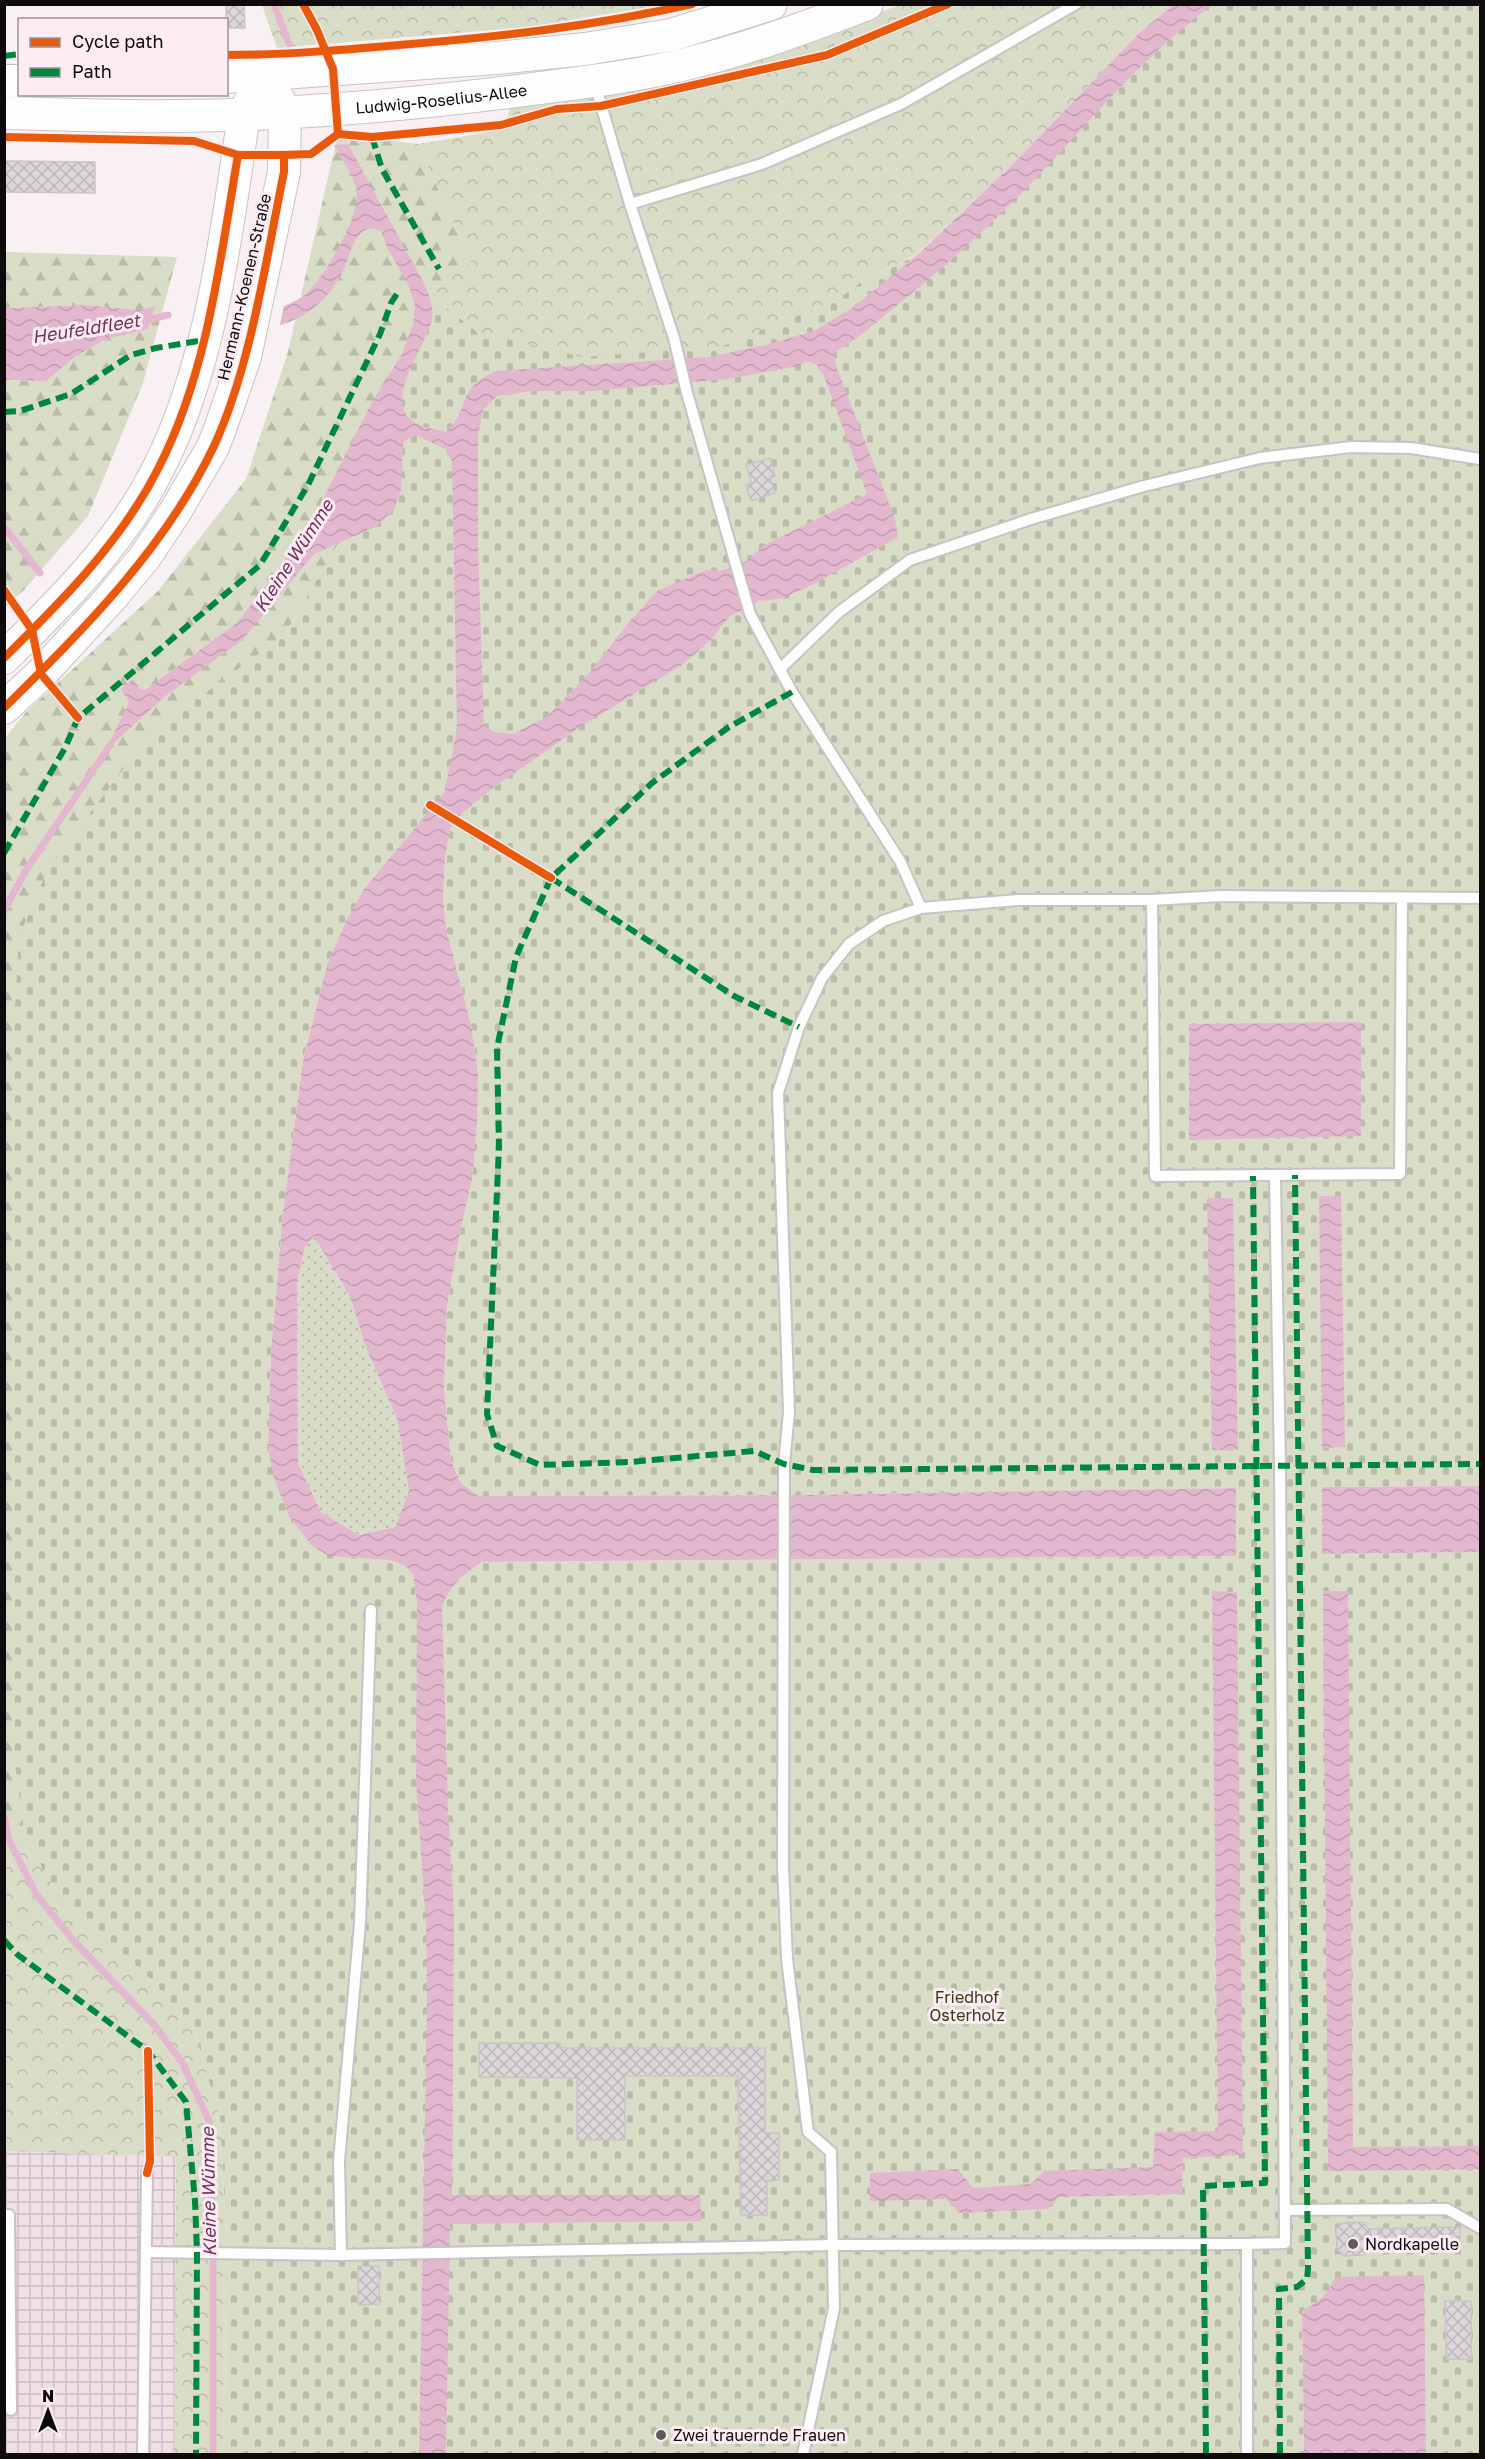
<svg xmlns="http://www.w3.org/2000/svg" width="1485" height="2459" font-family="'Golos Text',sans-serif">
<defs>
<pattern id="industrial-grid" width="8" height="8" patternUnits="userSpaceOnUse" patternTransform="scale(1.5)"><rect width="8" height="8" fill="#f1dfe8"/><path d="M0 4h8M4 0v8" fill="none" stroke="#cdbec6"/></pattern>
<pattern id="grass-dots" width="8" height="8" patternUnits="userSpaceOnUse" patternTransform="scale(1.5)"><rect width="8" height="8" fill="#d9dcc6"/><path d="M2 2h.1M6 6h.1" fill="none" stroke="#b9bba9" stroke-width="1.8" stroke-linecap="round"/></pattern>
<pattern id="forest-firs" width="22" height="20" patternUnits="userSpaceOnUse" patternTransform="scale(1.5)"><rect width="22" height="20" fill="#d9dcc6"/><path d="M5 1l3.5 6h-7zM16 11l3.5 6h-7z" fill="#b9bba9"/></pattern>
<pattern id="cemetery-stones" width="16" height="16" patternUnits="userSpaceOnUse" patternTransform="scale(1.5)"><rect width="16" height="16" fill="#d9dcc6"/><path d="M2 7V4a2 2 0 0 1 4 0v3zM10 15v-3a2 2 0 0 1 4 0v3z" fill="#b9bba9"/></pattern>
<pattern id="park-crowns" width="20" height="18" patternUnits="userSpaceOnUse" patternTransform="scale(1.5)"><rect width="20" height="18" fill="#d9dcc6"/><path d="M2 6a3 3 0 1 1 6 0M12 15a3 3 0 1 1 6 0" fill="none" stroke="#b9bba9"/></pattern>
<pattern id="water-waves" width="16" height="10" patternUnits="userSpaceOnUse" patternTransform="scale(1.5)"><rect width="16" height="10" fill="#e3b8cf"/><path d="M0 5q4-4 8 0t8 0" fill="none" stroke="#c29db1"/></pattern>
<pattern id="building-cross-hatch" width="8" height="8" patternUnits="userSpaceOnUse" patternTransform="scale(1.5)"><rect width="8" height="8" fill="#ddd6d9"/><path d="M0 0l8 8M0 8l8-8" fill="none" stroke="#bcb6b9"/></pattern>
</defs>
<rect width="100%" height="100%" fill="#f9f0f4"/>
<path fill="url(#industrial-grid)" d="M5 2151 176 2157 174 2454H5Z"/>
<path fill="url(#grass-dots)" d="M314 1235 350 1297 366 1348 397 1419 409 1489 395 1527 359 1535 321 1512 298 1463 297 1282 305 1247Z"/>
<g fill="url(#forest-firs)">
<path d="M338 134 418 144 471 262 430 294 387 461 283 637 176 714 14 1757 24 1828 5 1840V738L26 712 158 591 246 479 288 352Z"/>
<path d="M5 252 177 257 143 383 88 516 24 590 5 607V380L46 381 75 357 106 339 148 329 154 308 137 310 88 305 5 308Z"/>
</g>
<path fill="url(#cemetery-stones)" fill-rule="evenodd" d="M1173 5H1480V1486L1322 1487V1554L1480 1552V2454H1426L1423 2275 1331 2289 1318 2303 1302 2311 1304 2454H225L226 2237 220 2118 196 2037 155 1983 66 1902 44 1873 24 1828 14 1757V1025L19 937 48 869 125 767 176 714 283 637 387 461 413 329 430 294 477 332 720 347 838 299 865 279 916 256 1014 163ZM450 829 445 859 443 897 446 928 472 1029 478 1074 472 1180 460 1233 447 1307 444 1388 451 1461 461 1483 477 1496 806 1495 1236 1488V1556L482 1562 464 1573 448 1591 417 1604 413 1574 405 1566 289 1516 268 1448 271 1352 283 1212 303 1060 327 965 345 923Z"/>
<g fill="url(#park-crowns)">
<path d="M262 5V4L661 5 529 27 277 48Z"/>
<path d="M899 5H1173L1140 32 1014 163 915 256 865 279 838 299 720 347 582 357 477 332 430 294 471 262 418 144 507 129 509 109 837 29Z"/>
<path d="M24 1828 44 1873 66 1902 155 1983 196 2037 220 2118 226 2237 225 2454H174L176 2157 5 2151V1840Z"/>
</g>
<g fill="url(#water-waves)" fill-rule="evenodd">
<path d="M1173 5H1212C1145 55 1091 120 1034 180 994 222 952 261 907 297 887 313 856 342 834 352L836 366 895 519 898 537 814 584 783 598 759 601 729 617 711 640 682 665 583 725 492 789 461 814 450 829 445 859 443 897 446 928 472 1029 478 1074 477 1121 472 1180 460 1233 447 1307 444 1388 451 1461 461 1483 478 1496 806 1495 1236 1488V1556L482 1562C463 1574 450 1585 442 1607L448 1808 454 1916 452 2195H700L701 2221 450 2224 446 2454H419L427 2001 426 1924 416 1782 417 1604 413 1574 405 1566 390 1560 329 1556 312 1546 289 1516 274 1478 268 1448 271 1352 283 1212 303 1060 327 965 345 923 364 889 444 793 451 760 457 727 452 461 445 449 416 435 403 442 401 490 394 510 375 527 314 554 242 640 164 697 106 750 129 702 121 689 133 679 140 689 145 690 237 623 279 569 315 515 372 402 402 354 413 324 415 306 408 284 387 247 381 231C371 227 363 228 357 238 350 248 348 262 342 273 329 298 307 318 280 325L284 306C292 303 302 298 308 292 326 274 363 213 356 187 352 173 341 158 334 145L348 144 426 287C429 297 434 308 432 318 428 344 387 394 408 417 416 426 435 429 446 432 471 411 454 389 496 371L709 357 770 344 814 331 852 308 916 256 1014 163 1140 32ZM809 361 817 365 824 376 867 494 763 546 747 561 720 571 706 570 657 591 629 622 591 671 548 716 513 734 494 732 484 726 478 546V435L483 410 497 396 531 391H593L728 379 797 366ZM314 1236 350 1297 366 1348 397 1419 409 1490 395 1527 359 1535 321 1512 298 1463 297 1282 305 1247Z"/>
<path d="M88 305 137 310 155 307 148 329 106 339 75 357 46 381 5 380V308Z"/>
<path d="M1361 1022V1136L1189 1140V1024Z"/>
<path d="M1319 1196H1341L1345 1447 1322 1448Z"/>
<path d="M1207 1198H1233L1238 1450H1212Z"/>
<path d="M1480 1486V1552L1322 1554V1487Z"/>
<path d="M1212 1591 1237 1592 1243 2155 1183 2158 1182 2194 1059 2197 1048 2209 959 2213 946 2199 870 2201V2173L958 2169 973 2188 1031 2184 1044 2171 1153 2167 1155 2132 1218 2131Z"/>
<path d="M1323 1591H1348L1353 2147 1480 2146V2169L1328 2171Z"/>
<path d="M1424 2275 1426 2454H1304L1302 2311C1319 2302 1329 2294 1335 2277Z"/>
</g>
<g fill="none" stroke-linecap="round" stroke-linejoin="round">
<g stroke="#e3b8cf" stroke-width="7">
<path d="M274 4 289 44"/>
<path d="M143 321 168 315"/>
<path d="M4 527 40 573"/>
<path d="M4 911 26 870 111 744"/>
<path d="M4 1817 9 1840 36 1894 73 1940 156 2027 183 2064 209 2121 213 2237V2454"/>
</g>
</g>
<g fill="url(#building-cross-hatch)" stroke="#cac3c7" stroke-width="1.5">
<path d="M226 4H244L245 28H226Z"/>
<path d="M4 161 95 162V193L4 192Z"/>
<path d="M770 458 775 476 770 478 775 493 751 501 746 485 752 483 746 465Z"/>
<path d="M479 2043H560V2048H765V2133H779V2180L767 2181V2215H741L738 2076H625V2140H577V2078L479 2077Z"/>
<path d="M1363 2222 1369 2229 1460 2227V2249H1370L1363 2255 1343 2256 1337 2249 1336 2229 1343 2223Z"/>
<path d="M358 2266H379V2304L358 2305Z"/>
<path d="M1445 2301H1471V2359H1446Z"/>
</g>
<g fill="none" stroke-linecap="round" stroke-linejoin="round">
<defs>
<g id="service">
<path d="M595 84 630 204 674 338 687 393 750 614 792 692 900 861 921 908"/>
<path d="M630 204 762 164 901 104 1076 4"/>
<path d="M780 669 839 612 910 560 1031 519 1144 486 1260 458 1351 447 1411 448 1480 459"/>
<path d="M1402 899 1400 1174 1155 1176 1152 900 1221 896 1480 898"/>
<path d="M1285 2210 1447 2209 1480 2228"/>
<path d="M4 2215H9L11 2410"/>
<path d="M146 2252 341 2255 833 2245 1247 2244"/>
<path d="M341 2255 339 2161 360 1923 371 1610"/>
<path d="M143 2454 147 2173"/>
<path d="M803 2454 834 2308 831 2152 808 2132 787 1959 783 1866 784 1464 789 1412 778 1093 799 1027 822 978 849 944 883 921 921 908 1018 900H1152"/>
<path d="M1247 2454V2244L1285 2243 1280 1467 1275 1176"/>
</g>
<g id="secondary">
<path d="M226 77 497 58 585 49 671 35 771 4"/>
<path d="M4 81H20"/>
<path id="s1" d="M4 113C62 114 119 117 177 116 293 115 409 105 525 90 578 83 633 77 686 64 748 49 807 27 867 4"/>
<path d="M4 658C62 601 123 541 159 467 212 363 227 229 244 114L253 96"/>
<path d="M4 708 41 674 111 598 145 557 175 512 213 447 220 429 245 357 284 172 285 112 265 74"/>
</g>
</defs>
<use href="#service" stroke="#c9c2c5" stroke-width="14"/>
<use href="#secondary" stroke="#c9c2c5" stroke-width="34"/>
<use href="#service" stroke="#fefdfd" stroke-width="10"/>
<use href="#secondary" stroke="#fefdfd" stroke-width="32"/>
<g stroke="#00873e" stroke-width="6" stroke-dasharray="12 6" stroke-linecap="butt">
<path d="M4 56 20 54"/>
<path d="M372 137 382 169 439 269"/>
<path d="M4 412 20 411 71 394 131 355 156 348 204 340"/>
<path d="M792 692 729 727 652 783 577 854 551 878 516 957 497 1048 499 1147 487 1414 497 1446 540 1465 630 1462 754 1451 784 1464 813 1470 1480 1464"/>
<path d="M4 853 65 748 78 718 260 565 308 485 380 334 391 303 398 292"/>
<path d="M551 878 734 996 799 1027"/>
<path d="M4 1940 18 1955 148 2051 186 2102 195 2201 197 2252 196 2454"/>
<path d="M1206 2454 1203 2186 1265 2183 1253 1176"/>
<path d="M1280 2454 1279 2289 1297 2287 1307 2279 1308 2269 1295 1175"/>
</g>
<defs>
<g id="cycleway">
<path d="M303 4 317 30 333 69 338 134"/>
<path d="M226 55C284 55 342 50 399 45 498 37 595 26 692 4"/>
<path d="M4 137 194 141 238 155H284L311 154 338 134 372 137 501 125 557 109 601 106 827 55 948 4"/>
<path d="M4 590 32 630 41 674 78 718"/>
<path d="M4 658C62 601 122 541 159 467 208 371 220 260 238 155"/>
<path d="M4 708C84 629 165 549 214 446 251 366 266 259 284 172V155"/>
<path d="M430 805 551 878"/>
<path d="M147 2173 150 2161 148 2051"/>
</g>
</defs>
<use href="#cycleway" stroke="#fdecf4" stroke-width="11"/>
<use href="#cycleway" stroke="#e8590c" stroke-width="8"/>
</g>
<g fill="#615a5d" stroke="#fdecf4" stroke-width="2">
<circle cx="1353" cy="2244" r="6"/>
<circle cx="661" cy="2435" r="6"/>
</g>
<g text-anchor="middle" stroke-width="6" stroke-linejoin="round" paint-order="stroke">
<g font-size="16" fill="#0f0a0c" stroke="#fdecf4">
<text dy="6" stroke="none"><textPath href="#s1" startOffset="438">Ludwig-Roselius-Allee</textPath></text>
<text transform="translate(244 287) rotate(-77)" y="6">Hermann-Koenen-Straße</text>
</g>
<g font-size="16" fill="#323c10" stroke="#fdecf4">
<text x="967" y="2003">Friedhof<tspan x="967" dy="18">Osterholz</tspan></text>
</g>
<g font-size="16" fill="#0f0a0c" stroke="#fdecf4" text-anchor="start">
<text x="1365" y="2250">Nordkapelle</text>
<text x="673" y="2441">Zwei trauernde Frauen</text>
</g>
<g font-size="18" font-style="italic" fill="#753059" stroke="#fdecf4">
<text transform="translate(86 329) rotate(-9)" y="6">Heufeldfleet</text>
<text transform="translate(294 556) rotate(-57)" y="6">Kleine Wümme</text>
<text transform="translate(209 2192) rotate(-91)" y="6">Kleine Wümme</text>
</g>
</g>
<rect width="1485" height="2459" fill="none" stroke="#0f0a0c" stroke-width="12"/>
<rect x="18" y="18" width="210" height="78" fill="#fdecf4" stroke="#9e9297" stroke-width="1.5"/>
<rect x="30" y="38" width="30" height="9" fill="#e8590c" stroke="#9e9297" stroke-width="1.5"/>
<text x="72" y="48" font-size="18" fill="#0f0a0c">Cycle path</text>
<rect x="30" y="68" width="30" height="9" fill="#00873e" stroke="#9e9297" stroke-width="1.5"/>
<text x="72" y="78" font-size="18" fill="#0f0a0c">Path</text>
<g transform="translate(48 2411)" stroke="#fdecf4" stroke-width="4.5" paint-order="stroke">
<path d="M0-4.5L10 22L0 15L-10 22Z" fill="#0f0a0c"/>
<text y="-9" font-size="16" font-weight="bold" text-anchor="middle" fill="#0f0a0c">N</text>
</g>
</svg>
